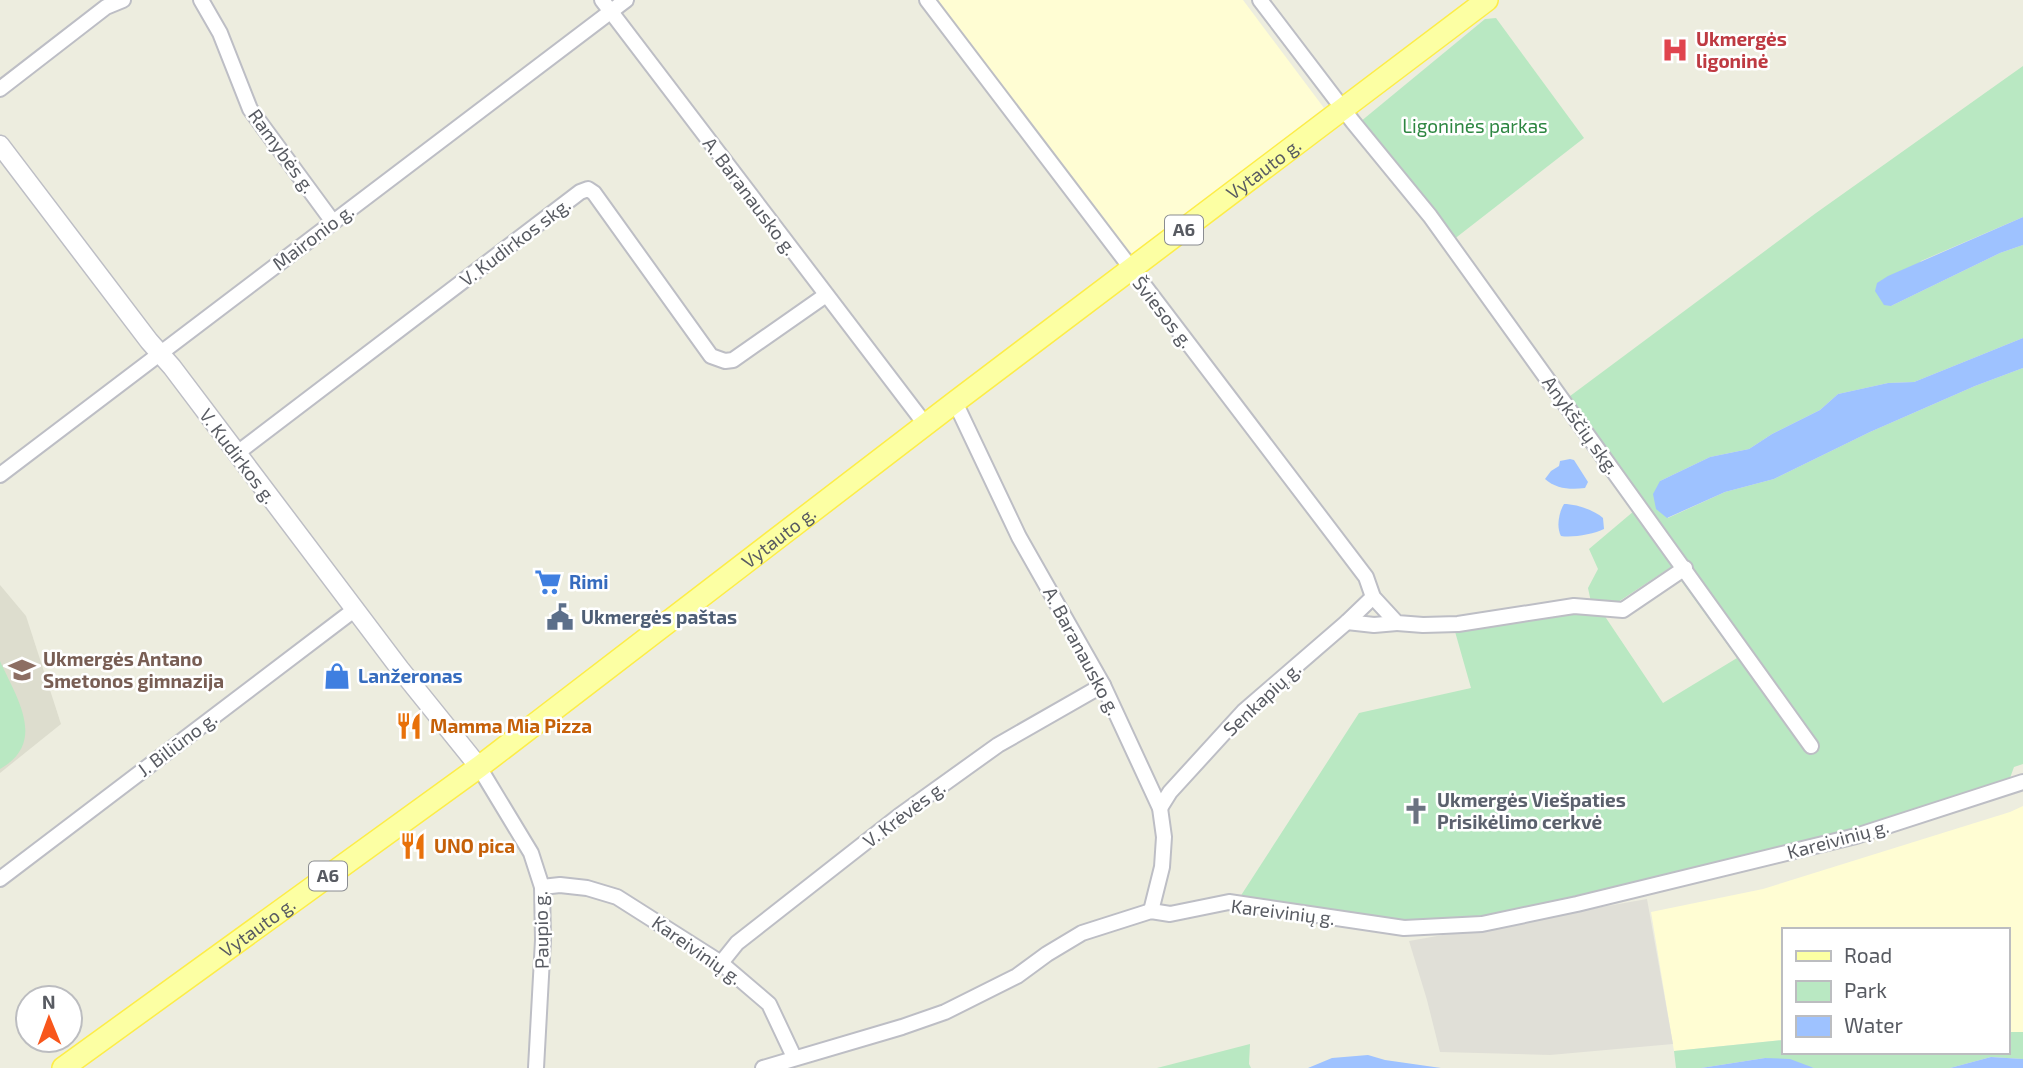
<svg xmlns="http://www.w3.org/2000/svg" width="2023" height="1068" font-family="'Exo 2',sans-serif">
<rect width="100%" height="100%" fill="#ededdf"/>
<g fill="#fffdd3">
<path d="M932 0H1243L1324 108 1129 259Z"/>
<path d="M2023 806V1032H2007V930H1783V1040L1674 1051 1651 912 1763 889 2010 812Z"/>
</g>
<path fill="#e0dfd7" d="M1647 899 1673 1044 1550 1055 1440 1052 1427 1000 1409 941Z"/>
<path fill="#ddddce" d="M0 585 26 616 61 724 0 773Z"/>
<g fill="#b9e8c2">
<path d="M1496 18 1584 138 1453 240 1360 122 1485 19Z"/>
<path d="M2023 66V217L1921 261 1891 306 2000 253 2023 245V338L1914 382 1888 383 1838 394 1820 410 1772 434 1749 449 1710 457 1660 481 1668 518 1725 492 1774 479 1870 432 1975 386 2023 368V764L2014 767 2010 778 1920 810 1818 841 1489 917 1404 924 1240 897 1359 713 1471 688 1454 628 1558 613 1602 612 1663 703 1737 658 1671 567 1615 604 1591 602 1588 588 1598 569 1589 549 1634 511 1558 405 1816 213Z"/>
<path d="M0 661C16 697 48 742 0 769Z"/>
<path d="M2007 1032H2023V1059L1991 1057 1950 1068H1814L1765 1058 1701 1068H1676L1674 1051 1783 1040V1052H2007Z"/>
<path d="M1250 1044 1249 1064 1251 1068H1157Z"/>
</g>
<g fill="#9ec2ff">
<path d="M2023 217V245L2000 253 1891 306 1884 305 1875 291 1877 283 1888 276Z"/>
<path d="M2023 338V368L1975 386 1870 432 1774 479 1725 492 1667 518 1656 509 1653 494 1660 481 1710 457 1749 449 1772 434 1820 410 1838 394 1888 383 1914 382Z"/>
<path d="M1570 459 1574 460 1588 482 1585 488C1571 490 1556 489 1545 479L1551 471 1559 466 1560 461Z"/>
<path d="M1564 504C1576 504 1594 510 1603 518L1604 529C1594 534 1572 538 1561 536 1556 527 1559 512 1564 504Z"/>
<path d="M1368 1055 1385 1060 1441 1068H1308L1332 1058Z"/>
<path d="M1991 1057 2023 1059V1068H1950Z"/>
<path d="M1765 1058 1790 1059 1814 1068H1701Z"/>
</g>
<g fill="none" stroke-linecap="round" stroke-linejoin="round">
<defs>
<g id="minor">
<path d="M201 0 220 33 250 109 333 222"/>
<path d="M602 0 925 424"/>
<path d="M927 0 1366 577 1373 597 1397 623 1423 625 1458 624 1574 606 1623 610 1685 568"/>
<path d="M1260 0 1353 122 1430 216 1811 746"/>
<path d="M0 89 106 7 123 0"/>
<path d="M955 402 1019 537 1103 685 1160 808 1164 837 1162 867 1151 911"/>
<path d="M236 454 580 192 588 189 594 193 711 356 725 361 733 360 826 295"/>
<path d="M0 475 626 0"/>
<path d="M1347 622 1374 625 1397 623"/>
<path d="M479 767 531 853 542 887 543 940 536 1068"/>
<path d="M1160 808 1170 792 1244 711 1347 622 1373 597"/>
<path d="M0 879 354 610"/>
<path d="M542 887 560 885 587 888 617 897 721 963 769 1004 794 1057"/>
<path d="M721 963 737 943 899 816 998 745 1103 685"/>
<path d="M763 1068 902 1027 945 1012 1017 976 1047 954 1082 933 1151 911 1170 914 1229 902 1404 928 1482 924 1577 904 1856 836 2023 782"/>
</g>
<path id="tertiary" d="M0 145 149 341 172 367 400 669 479 767"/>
<g id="primary">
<path id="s1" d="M63 1068 479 767 955 402 1487 0"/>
</g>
</defs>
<use href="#minor" stroke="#bdbec5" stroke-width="18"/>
<use href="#tertiary" stroke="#bdbec5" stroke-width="21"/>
<use href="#primary" stroke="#fded48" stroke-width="24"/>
<use href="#minor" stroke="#fff" stroke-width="14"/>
<use href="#tertiary" stroke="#fff" stroke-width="18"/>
<use href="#primary" stroke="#fcffa3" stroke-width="21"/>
</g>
<defs>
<symbol id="hospital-bare" viewBox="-9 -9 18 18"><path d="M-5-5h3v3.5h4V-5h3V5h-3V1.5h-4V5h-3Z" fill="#e0444e" stroke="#fff" stroke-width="2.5" paint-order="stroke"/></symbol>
<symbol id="supermarket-bare" viewBox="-9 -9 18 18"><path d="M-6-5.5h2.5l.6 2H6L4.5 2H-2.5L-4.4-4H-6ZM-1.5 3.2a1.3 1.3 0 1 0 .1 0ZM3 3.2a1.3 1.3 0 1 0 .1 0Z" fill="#3f7fe0" stroke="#fff" stroke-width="2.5" paint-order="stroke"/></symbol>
<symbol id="civic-bare" viewBox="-9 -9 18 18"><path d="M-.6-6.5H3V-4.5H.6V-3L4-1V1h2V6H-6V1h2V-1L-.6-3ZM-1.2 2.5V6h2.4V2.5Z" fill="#5c6f8a" stroke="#fff" stroke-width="2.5" paint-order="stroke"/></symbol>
<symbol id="school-bare" viewBox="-9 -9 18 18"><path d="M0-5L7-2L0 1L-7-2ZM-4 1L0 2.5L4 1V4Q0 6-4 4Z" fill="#8d6e63" stroke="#fff" stroke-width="2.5" paint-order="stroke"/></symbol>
<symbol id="shop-bare" viewBox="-9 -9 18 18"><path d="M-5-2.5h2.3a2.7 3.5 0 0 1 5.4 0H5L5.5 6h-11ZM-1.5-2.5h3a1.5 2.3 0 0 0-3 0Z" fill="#3f7fe0" stroke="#fff" stroke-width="2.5" paint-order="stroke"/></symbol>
<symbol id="restaurant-bare" viewBox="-9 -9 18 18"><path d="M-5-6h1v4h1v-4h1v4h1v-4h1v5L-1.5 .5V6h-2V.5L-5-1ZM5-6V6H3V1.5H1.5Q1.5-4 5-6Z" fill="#e8710a" stroke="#fff" stroke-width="2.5" paint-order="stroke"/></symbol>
<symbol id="church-bare" viewBox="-9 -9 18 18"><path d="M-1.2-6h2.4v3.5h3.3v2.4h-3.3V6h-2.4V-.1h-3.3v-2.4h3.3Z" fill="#6b7280" stroke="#fff" stroke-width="2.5" paint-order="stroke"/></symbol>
</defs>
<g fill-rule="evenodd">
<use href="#hospital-bare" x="1656" y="31" width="38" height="38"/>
<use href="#supermarket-bare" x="529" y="563" width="38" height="38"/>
<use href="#civic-bare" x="541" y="598" width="38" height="38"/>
<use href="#school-bare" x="3" y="651" width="38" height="38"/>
<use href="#shop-bare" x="318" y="657" width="38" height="38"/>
<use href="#restaurant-bare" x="390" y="707" width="38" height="38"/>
<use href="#church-bare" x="1397" y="792" width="38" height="38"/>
<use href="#restaurant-bare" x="394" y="827" width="38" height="38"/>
</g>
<g text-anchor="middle" stroke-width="5" stroke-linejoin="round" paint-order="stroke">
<g fill="#fff" stroke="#8a8c91" stroke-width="2">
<rect x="1165" y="215.5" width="38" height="29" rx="5"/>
<rect x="309" y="861.5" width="38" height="29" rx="5"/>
</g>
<g font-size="18" font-weight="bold" fill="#585b62">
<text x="1184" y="236">A6</text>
<text x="328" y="882">A6</text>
</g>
<g font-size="19" font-weight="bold" fill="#be3a42" stroke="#fff" text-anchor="start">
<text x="1696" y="46">Ukmergės<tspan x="1696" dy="22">ligoninė</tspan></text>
</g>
<g font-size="19" fill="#2d8641" stroke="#fff">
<text x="1475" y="133">Ligoninės parkas</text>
</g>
<g font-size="19" fill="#585b62" stroke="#fff">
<text transform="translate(282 151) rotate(54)" y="7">Ramybės g.</text>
<text dy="7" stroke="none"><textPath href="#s1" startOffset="1500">Vytauto g.</textPath></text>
<text transform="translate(750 196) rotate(53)" y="7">A. Baranausko g.</text>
<text transform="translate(313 237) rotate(-37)" y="7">Maironio g.</text>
<text transform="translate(515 242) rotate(-37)" y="7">V. Kudirkos skg.</text>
<text transform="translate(1163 312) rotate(52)" y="7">Šviesos g.</text>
<text transform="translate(1581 425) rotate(54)" y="7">Anykščių skg.</text>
<text transform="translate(238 456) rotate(53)" y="7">V. Kudirkos g.</text>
<text dy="7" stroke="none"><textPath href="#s1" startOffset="891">Vytauto g.</textPath></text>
<text transform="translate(1082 651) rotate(62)" y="7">A. Baranausko g.</text>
<text transform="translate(1262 699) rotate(-43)" y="7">Senkapių g.</text>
<text transform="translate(177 744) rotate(-37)" y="7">J. Biliūno g.</text>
<text transform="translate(904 814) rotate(-37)" y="7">V. Krėvės g.</text>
<text transform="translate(1838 839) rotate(-15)" y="7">Kareivinių g.</text>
<text transform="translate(1283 912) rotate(7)" y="7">Kareivinių g.</text>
<text dy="7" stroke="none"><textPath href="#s1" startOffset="240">Vytauto g.</textPath></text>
<text transform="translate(541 930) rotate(-91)" y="7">Paupio g.</text>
<text transform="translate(697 950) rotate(35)" y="7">Kareivinių g.</text>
</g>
<g font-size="19" font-weight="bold" fill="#366cbe" stroke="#fff" text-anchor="start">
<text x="569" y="589">Rimi</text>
<text x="358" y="683">Lanžeronas</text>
</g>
<g font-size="19" font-weight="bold" fill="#4e5e75" stroke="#fff" text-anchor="start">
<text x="581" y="624">Ukmergės paštas</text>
</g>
<g font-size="19" font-weight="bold" fill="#785e54" stroke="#fff" text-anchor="start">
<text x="43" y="666">Ukmergės Antano<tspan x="43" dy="22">Smetonos gimnazija</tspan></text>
</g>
<g font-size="19" font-weight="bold" fill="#c56008" stroke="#fff" text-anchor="start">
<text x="430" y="733">Mamma Mia Pizza</text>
<text x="434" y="853">UNO pica</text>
</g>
<g font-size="19" font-weight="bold" fill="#5b616d" stroke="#fff" text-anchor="start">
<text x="1437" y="807">Ukmergės Viešpaties<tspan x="1437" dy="22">Prisikėlimo cerkvė</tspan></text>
</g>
</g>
<rect x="1782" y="928" width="228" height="126" fill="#ffffff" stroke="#bcbdc0" stroke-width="2"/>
<rect x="1796" y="951" width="35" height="10" fill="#fcffa3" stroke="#bcbdc0" stroke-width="2"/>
<text x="1844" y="963" font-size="21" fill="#585b62">Road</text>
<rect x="1796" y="981" width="35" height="21" fill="#b9e8c2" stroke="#bcbdc0" stroke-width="2"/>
<text x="1844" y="998" font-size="21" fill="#585b62">Park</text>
<rect x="1796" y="1016" width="35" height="21" fill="#9ec2ff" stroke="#bcbdc0" stroke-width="2"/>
<text x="1844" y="1033" font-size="21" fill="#585b62">Water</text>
<g transform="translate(49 1019) rotate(359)"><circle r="33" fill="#ffffff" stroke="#bcbdc0" stroke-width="2"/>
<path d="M0-5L12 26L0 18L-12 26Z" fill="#f8561b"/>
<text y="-10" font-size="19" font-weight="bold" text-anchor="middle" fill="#585b62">N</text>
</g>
</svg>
